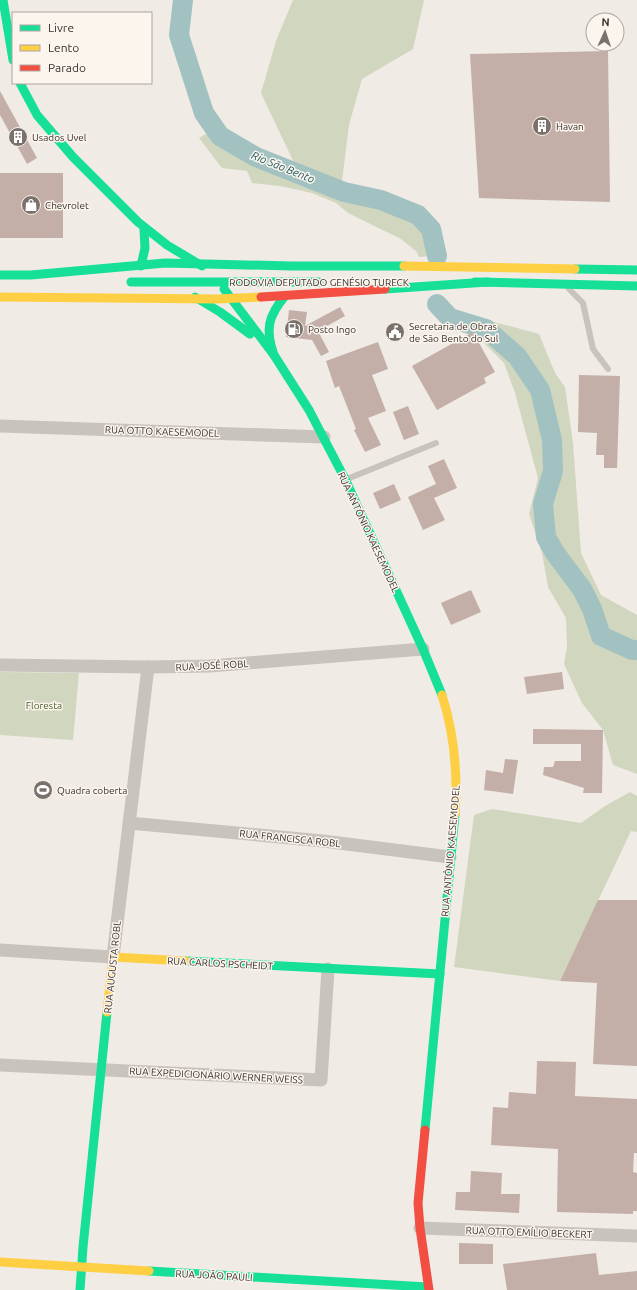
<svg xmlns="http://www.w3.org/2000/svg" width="637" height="1290" font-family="Ubuntu,sans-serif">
<rect width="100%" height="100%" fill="#f0ebe5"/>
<g fill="#d1d6bf">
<path d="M293 0H424L413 49 362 79 349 125 342 181 297 169 261 93 276 41Z"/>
<path d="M209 132 220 136 256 157 414 219 426 233 432 256 419 257 417 252 401 239 348 213 336 203 312 193 280 186 252 183 247 171 222 168 199 138Z"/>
<path d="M428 304 539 334 555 373 565 387 573 443 581 553 601 595 637 615V774L613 765 603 730 582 703 564 664 567 647 566 618 548 587 542 553 529 514 538 478 515 393 504 363 473 332 452 327Z"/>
<path d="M0 672 79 673 73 740 0 735Z"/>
<path d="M630 792 637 796V832L631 831 560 981 454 967 474 815 492 809 581 823 605 806Z"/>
</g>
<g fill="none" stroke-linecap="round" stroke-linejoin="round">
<g stroke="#a1c2c1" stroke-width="20">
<path d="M183 0 179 35 204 113 220 136 256 157 344 192 381 200 418 215 431 229 437 256"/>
<path d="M437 304 450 318 486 329 517 356 540 390 552 440 553 471 543 504 546 537 555 553 582 589 592 609 601 636 632 650H637"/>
</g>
</g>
<g fill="#c3afa7">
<path d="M608 51 610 202 479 198 470 54Z"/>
<path d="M0 91 37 158 27 164 0 115Z"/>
<rect x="0" y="173" width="63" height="65"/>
<path d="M340 307 345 316 318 331 329 352 321 356 312 340 286 337 289 310 307 312 305 326Z"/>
<path d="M473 332 495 372 484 378 486 383 437 410 412 366Z"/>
<path d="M378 342 388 369 372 375 386 411 368 418 381 445 365 452 354 430 356 429 339 386 335 388 326 361Z"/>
<path d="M579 375 620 376 617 468H604V455H596L597 433 578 432Z"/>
<path d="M408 406 419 434 404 440 393 412Z"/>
<path d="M444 459 457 488 434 498 445 520 423 530 408 497 436 484 428 466Z"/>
<path d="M394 484 401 500 380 509 373 493Z"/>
<path d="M471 590 481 612 451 625 441 603Z"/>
<path d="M562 672 564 689 527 694 524 677Z"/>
<path d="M533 729 603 730 602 793H583L584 788 543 775 544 767H553L555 761H581V744H533Z"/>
<path d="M505 759 518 760 513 794 484 790 486 770 503 773Z"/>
<path d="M598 900H637V1066L593 1064 597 983 560 981Z"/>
<path d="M537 1061 576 1062 575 1096 637 1099V1153H634L633 1172 637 1173V1211H633V1214L557 1212 558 1149 491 1145 493 1107 508 1108 509 1092 536 1094Z"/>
<path d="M471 1171 502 1173 501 1194H520L519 1213 455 1210 456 1192H470Z"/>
<path d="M459 1243 493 1244V1264H459Z"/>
<path d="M596 1253 599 1275 637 1271V1290H507L503 1264Z"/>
</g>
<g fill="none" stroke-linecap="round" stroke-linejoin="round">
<g stroke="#c9c3be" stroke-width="6">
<path d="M569 289 583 303 593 349 608 369"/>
<path d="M347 479 436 443"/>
</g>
<g stroke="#c9c3be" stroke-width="13">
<path d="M0 426 324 437"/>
<path d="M0 665 148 667 210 666 423 649"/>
<path d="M129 823 323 841 450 857"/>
<path d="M0 950 113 957 148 667"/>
<path d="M0 1065 321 1080 328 969"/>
<path d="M420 1228 637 1236"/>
</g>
<g stroke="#16e098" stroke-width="9">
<path d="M3 0 13 60"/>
<path d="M20 83 37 115 73 157 138 222 167 245 202 266"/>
<path d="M141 266 145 248 144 230"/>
<path d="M575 269 637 270"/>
<path d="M0 275H31L165 263 292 266H404"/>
<path d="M261 282H319"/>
<path d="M475 282 637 286"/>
<path d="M224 289 274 355 309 410 345 479 423 649 442 695"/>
<path d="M385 289 488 282"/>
<path d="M195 297 220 312 250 334"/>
<path d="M274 355C265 330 268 316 285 296"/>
<path d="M186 961 440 974"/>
<path d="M425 1130 455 814"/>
<path d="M149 1271 428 1287"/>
<path d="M80 1290 83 1247 107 1012"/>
</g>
<g stroke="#ffcf43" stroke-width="9">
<path d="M404 266 575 269"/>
<path d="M0 297 217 299 261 297"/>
<path d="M442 695C454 733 458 773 455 814"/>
<path d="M107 1012 113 957 186 961"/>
<path d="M0 1262 149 1271"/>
</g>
<g stroke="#f24e42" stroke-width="9">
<path d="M261 297 385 289"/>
<path d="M425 1130 418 1203 420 1228 429 1290"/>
</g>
<path stroke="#16e098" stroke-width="9" d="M131 282H261"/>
</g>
<defs>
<symbol id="building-disc" viewBox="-11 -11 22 22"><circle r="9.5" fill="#7a716c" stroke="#fbf5ee"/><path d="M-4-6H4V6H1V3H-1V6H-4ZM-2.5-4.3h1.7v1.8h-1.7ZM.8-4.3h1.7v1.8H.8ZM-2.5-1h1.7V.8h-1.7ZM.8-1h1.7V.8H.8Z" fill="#fff"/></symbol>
<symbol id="shop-disc" viewBox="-11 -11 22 22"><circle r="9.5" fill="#7a716c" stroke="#fbf5ee"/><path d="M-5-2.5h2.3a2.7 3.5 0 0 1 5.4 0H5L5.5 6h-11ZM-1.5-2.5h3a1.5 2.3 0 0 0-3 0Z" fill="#fff"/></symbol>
<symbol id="fuel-disc" viewBox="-11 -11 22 22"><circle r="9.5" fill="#7a716c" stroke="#fbf5ee"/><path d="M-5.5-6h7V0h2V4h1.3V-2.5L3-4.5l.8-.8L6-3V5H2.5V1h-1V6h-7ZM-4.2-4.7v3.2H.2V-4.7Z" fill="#fff"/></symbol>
<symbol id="civic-disc" viewBox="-11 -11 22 22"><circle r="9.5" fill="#7a716c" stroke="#fbf5ee"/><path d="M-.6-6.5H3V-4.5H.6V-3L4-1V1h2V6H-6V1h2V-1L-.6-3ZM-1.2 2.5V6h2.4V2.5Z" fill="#fff"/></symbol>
<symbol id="stadium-disc" viewBox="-11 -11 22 22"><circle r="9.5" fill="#7a716c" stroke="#fbf5ee"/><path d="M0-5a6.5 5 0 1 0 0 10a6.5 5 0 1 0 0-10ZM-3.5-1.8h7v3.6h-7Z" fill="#fff"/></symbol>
</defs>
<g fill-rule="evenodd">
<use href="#building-disc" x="531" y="115" width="22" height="22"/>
<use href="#building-disc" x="7" y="126" width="22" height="22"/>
<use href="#shop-disc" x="20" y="194" width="22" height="22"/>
<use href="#fuel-disc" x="283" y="318" width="22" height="22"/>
<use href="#civic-disc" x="384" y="321" width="22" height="22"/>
<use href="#stadium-disc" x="32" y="779" width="22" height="22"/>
</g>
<g text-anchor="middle" stroke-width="3" stroke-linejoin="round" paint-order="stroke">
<g font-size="10" fill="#3b302b" stroke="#fbf5ee" text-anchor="start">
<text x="556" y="130">Havan</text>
<text x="32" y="141">Usados Uvel</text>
<text x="45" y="209">Chevrolet</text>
<text x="409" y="330">Secretaria de Obras<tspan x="409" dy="12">de São Bento do Sul</tspan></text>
<text x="308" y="333">Posto Ingo</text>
<text x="57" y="794">Quadra coberta</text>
</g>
<g font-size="10" fill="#3b302b" stroke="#fbf5ee">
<text x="319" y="286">RODOVIA DEPUTADO GENÉSIO TURECK</text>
<text transform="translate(162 431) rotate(2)" y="4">RUA OTTO KAESEMODEL</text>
<text transform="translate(369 532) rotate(65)" y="4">RUA ANTÔNIO KAESEMODEL</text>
<text transform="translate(212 665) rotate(-3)" y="4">RUA JOSÉ ROBL</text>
<text transform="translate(290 838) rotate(6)" y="4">RUA FRANCISCA ROBL</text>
<text transform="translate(450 851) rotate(-85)" y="4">RUA ANTÔNIO KAESEMODEL</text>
<text transform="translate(220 963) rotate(3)" y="4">RUA CARLOS PSCHEIDT</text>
<text transform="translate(112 967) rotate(-84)" y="4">RUA AUGUSTA ROBL</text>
<text transform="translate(216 1075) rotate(3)" y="4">RUA EXPEDICIONÁRIO WERNER WEISS</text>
<text transform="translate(529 1232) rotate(2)" y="4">RUA OTTO EMÍLIO BECKERT</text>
<text transform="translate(214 1275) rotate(3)" y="4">RUA JOÃO PAULI</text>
</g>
<g font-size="10" fill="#4a5a2e" stroke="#fbf5ee">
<text x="44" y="709">Floresta</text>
</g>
<g font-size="11" font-style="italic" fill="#1f5a5e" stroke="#fbf5ee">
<text transform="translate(283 167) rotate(22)" y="4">Rio São Bento</text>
</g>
</g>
<rect x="12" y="12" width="140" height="72" fill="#fbf5ee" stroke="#aea6a0"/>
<rect x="20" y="25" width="20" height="6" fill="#16e098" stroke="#aea6a0"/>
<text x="48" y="32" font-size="12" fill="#3b302b">Livre</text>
<rect x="20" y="45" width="20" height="6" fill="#ffcf43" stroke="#aea6a0"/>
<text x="48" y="52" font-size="12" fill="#3b302b">Lento</text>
<rect x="20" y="65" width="20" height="6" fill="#f24e42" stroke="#aea6a0"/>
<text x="48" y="72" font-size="12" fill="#3b302b">Parado</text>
<g transform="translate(605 32) rotate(3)"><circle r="19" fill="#fbf5ee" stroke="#aea6a0"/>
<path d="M0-3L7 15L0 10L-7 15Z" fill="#7a716c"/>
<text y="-6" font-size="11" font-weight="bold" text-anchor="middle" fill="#3b302b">N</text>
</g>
</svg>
